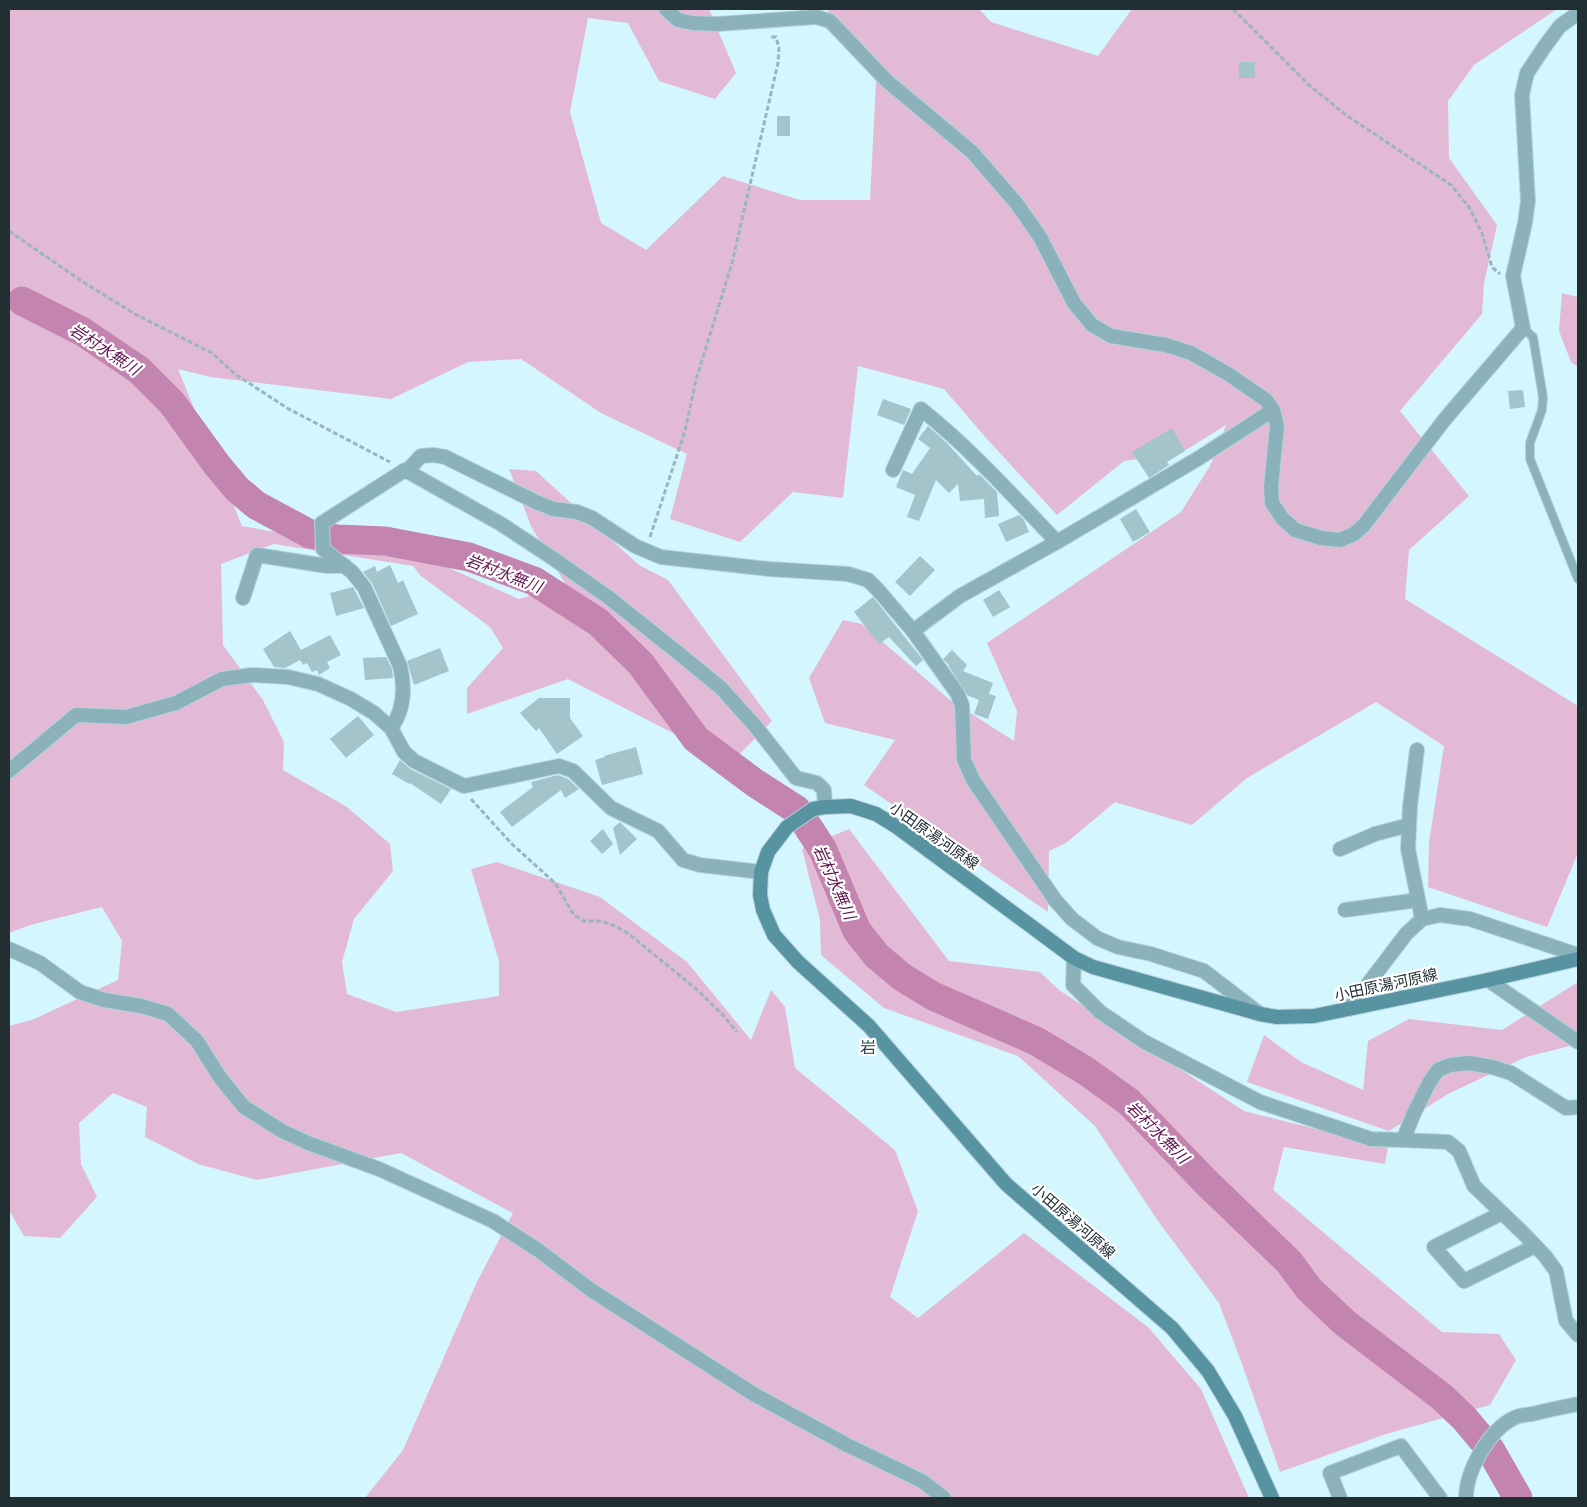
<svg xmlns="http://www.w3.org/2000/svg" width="1587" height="1507" font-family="'Varela Round','Noto Sans JP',sans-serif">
<rect width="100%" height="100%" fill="#d4f6fe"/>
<g fill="#e3bad5">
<path d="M9 9H709L736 73 715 99 659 81 628 23 588 18 570 112 601 223 646 250 723 176 800 200H870L876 82 827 9H979L991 22 1098 56 1132 9H1557L1474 65 1448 101 1449 158 1497 225 1484 283 1482 314 1400 411 1469 496 1409 550 1405 599 1578 706V853L1547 927 1428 887 1429 843 1444 746 1376 702 1247 778 1192 825 1115 802 1066 843 1049 851 1048 912 864 785 895 740 825 723 809 678 843 620 862 624 950 700 1014 741 1017 711 987 643 1181 512 1210 466 1226 425 1181 453 1124 461 1057 515 987 439 944 389 858 366 843 498 793 492 740 542 670 519 687 454 601 413 521 359 468 362 391 399 210 377 178 369 242 526 433 561 519 599 566 585 531 526 509 469 536 471 639 565 668 580 772 721 731 763 568 679 467 714V688L503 648 490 627 421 576 413 566 274 544 221 564 223 645 263 700 284 742 283 770 347 807 390 844 393 871 354 919 342 962 347 994 396 1012 499 996V961L471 869 497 862 600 897 687 962 751 1040 771 990 785 1007 795 1068 895 1150 918 1211 890 1297 918 1318 1024 1233 1148 1327 1201 1389 1249 1498H365L403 1450 477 1282 513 1213 401 1153 257 1180 198 1164 145 1137 147 1107 113 1093 79 1123 81 1164 97 1197 60 1238 24 1236 9 1210V1026L32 1020 118 980 122 941 102 907 30 925 9 933Z"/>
<path d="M1562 293 1578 297V367L1571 362 1559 331Z"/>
<path d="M849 829 949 961 1040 972 1059 990 1244 1111 1388 1147 1385 1164 1284 1147 1273 1190 1442 1332 1499 1334 1516 1360 1490 1405 1386 1434 1280 1472 1242 1364 1219 1303 1158 1221 1095 1126 1018 1056 884 1008 821 955 820 920 802 849Z"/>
<path d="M1578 982V1044L1526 1057 1448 1094 1389 1131 1247 1082 1264 1035 1301 1062 1363 1090 1368 1041 1409 1019 1502 1030Z"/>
</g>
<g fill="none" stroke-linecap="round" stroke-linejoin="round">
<path stroke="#c484b0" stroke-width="5" d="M9 294 22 301"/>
<path stroke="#c484b0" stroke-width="29" d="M22 301 83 332 139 370 172 403 217 465 237 489 256 505 310 534 337 539 385 541 469 557 534 581 598 622 641 664 696 739 755 783 797 810 823 850 857 931 877 956 902 977 933 996 1036 1041 1086 1071 1129 1102 1207 1183 1289 1262 1309 1289 1345 1323 1442 1397 1464 1418 1490 1449 1518 1498"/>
</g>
<g fill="#a4c4cc">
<rect x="1239" y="62" width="16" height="16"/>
<rect x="777" y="116" width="13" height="20"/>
<path d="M1523 390 1525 407 1510 409 1508 391Z"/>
<path d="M883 399 911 409 904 425 877 415Z"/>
<path d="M928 426 946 442 977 476 979 474 997 492 999 516 985 518 984 499 960 501 958 484 949 493 936 480 919 521 907 517 915 495 896 487 903 470 912 474 930 448 918 439Z"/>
<path d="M1172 428 1185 451 1167 462 1169 465 1149 478 1132 452Z"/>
<path d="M1136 509 1150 532 1133 542 1120 519Z"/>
<path d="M1019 515 1024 520 1029 532 1006 542 998 524Z"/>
<path d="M920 556 935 570 910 596 895 582Z"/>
<path d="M390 565 398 583 403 580 418 614 391 626 372 583 363 572 375 566 377 572Z"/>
<path d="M353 587 364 608 336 616 330 593Z"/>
<path d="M999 590 1010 607 993 617 983 600Z"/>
<path d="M873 597 923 660 916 666 889 637 879 644 854 612Z"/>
<path d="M290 631 301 650 330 635 341 655 327 662 330 668 319 675 317 670 312 672 307 663 303 665 300 660 285 668 274 667 263 649Z"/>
<path d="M440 648 449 671 414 685 407 661Z"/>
<path d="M952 650 967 665 963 671 993 683 989 694 996 696 988 719 974 714 979 700 967 695 948 665 950 666 943 659Z"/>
<path d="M386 657 392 669 393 678 365 680 363 658Z"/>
<path d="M539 698H570V718L583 736 557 754 539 728 536 731 520 713Z"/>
<path d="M358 716 374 735 346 758 330 739Z"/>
<path d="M636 747 643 774 602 785 595 760 605 757 604 756Z"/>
<path d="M400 760 410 769 451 789 441 804 410 783 409 784 392 774Z"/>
<path d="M558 775 568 779 579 789 565 798 561 790 512 827 500 812 533 787 531 782Z"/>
<path d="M620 822 637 839 620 855 613 828Z"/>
<path d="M603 829 613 844 602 854 590 841Z"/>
</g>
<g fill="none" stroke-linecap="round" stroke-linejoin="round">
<defs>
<path id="service" d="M1523 328 1533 337 1543 397 1542 410 1530 443V459L1578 579"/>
<g id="minor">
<path d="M666 9 678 20 692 23 718 24 816 17 830 21 887 81 972 152 1017 204 1040 237 1074 303 1092 325 1111 336 1166 345 1191 353 1228 374 1266 400 1273 410 1277 426 1271 487 1272 503 1282 518 1295 530 1321 538 1340 540 1354 534 1364 525 1445 419 1523 328 1513 276 1525 223 1528 201 1522 95 1527 73 1545 46 1560 26 1578 13"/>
<path d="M893 470 921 409C971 449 1013 496 1057 542"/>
<path d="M407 471 421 456 434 455 445 457 536 502 553 509 577 512 592 518 635 546 661 557 769 569 848 574 868 580 878 590 913 631 957 693 962 705 964 760 973 780 1055 900 1072 919 1097 938 1118 947 1151 954 1204 971 1260 1014"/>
<path d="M243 598 257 555 327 566H345"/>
<path d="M913 631 960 596 1057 542 1199 458 1273 410"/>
<path d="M391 728C404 710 405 687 400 666L364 587 352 572 323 549 322 523 405 470 501 524 551 557 608 597 677 652 721 688 756 727 796 778 817 783 824 790 825 807"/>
<path d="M1417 750 1410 806 1408 849 1422 919"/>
<path d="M9 771 76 715 126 717 176 703 222 679 252 675 288 677 318 684 351 699 374 713 391 728 404 752 414 761 464 786 559 766 573 771 611 808 658 831 683 860 700 865 761 872"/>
<path d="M1340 849 1375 834 1409 825"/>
<path d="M1345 910 1418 900"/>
<path d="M9 949 40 963 80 992 104 1000 141 1006 168 1014 197 1041 221 1079 244 1107 282 1131 308 1143 379 1169 493 1221 538 1250 591 1290 755 1395 847 1445 922 1481 944 1498"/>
<path d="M1074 958 1073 985 1100 1012 1143 1041 1260 1102 1371 1139 1403 1140"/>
<path d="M1488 980 1578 1042"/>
<path d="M1349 1009 1406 934 1422 919 1440 915 1470 919 1578 955"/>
<path d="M1578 1107 1566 1108 1511 1073 1492 1067 1469 1063 1450 1065 1438 1070 1429 1083 1414 1113 1403 1140 1448 1142 1459 1151 1474 1186 1524 1234 1545 1256 1556 1271 1566 1321 1578 1335"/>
<path d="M1502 1213 1434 1247 1464 1281 1535 1246"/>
<path d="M1340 1498 1330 1473 1401 1446 1440 1498"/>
<path d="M1466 1498C1466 1471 1489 1430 1514 1418 1519 1415 1526 1415 1532 1414 1548 1410 1563 1407 1578 1404"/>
</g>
<path id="secondary" d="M1272 1498 1235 1416 1208 1371 1172 1328 1006 1184 869 1026 798 962 774 935 763 910 760 895 761 872 768 852 787 827 813 809 825 807 851 806 876 814 897 827 1074 958 1093 967 1260 1014 1277 1017 1314 1016 1488 980 1578 959"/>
</defs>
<use href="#service" stroke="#b4d2d9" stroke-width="10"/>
<use href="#minor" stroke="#b4d2d9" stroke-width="16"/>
<use href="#secondary" stroke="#b4d2d9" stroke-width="16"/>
<g stroke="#9ab6bc" stroke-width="3" stroke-dasharray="5 2.5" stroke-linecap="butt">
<path d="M1233 9 1309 85 1346 115 1451 185 1469 207 1482 233 1492 267 1500 274"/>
<path d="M9 231 83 282 135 314 212 353 235 374 287 408 390 462"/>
<path d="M650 537 685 431 696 380 732 263 778 63 779 48 776 37H771"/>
<path d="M471 799 512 844 555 883 574 915 584 921H601L613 925 629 934 695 988 722 1014 737 1032"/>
</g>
<use href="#service" stroke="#8bb2bb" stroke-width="8"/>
<use href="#minor" stroke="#8bb2bb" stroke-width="14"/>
<use href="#secondary" stroke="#5793a1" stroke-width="14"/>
</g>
<g text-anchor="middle" stroke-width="4.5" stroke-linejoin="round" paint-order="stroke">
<g font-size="15" fill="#222f32" stroke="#fff">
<text transform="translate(934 836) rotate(35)" y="5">小田原湯河原線</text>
<text transform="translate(1386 985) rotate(-12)" y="5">小田原湯河原線</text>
<text transform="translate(1073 1221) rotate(41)" y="5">小田原湯河原線</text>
</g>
<g font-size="16" font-style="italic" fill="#61154f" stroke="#fff">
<text transform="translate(105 349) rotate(33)" y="6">岩村水無川</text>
<text transform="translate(504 573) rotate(21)" y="6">岩村水無川</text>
<text transform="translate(835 882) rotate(66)" y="6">岩村水無川</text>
<text transform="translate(1158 1132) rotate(45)" y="6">岩村水無川</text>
</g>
<g font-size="16" fill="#28454c" stroke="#fff">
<text x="868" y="1053">岩</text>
</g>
</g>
<rect width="1587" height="1507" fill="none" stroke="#222f32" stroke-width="20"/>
</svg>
